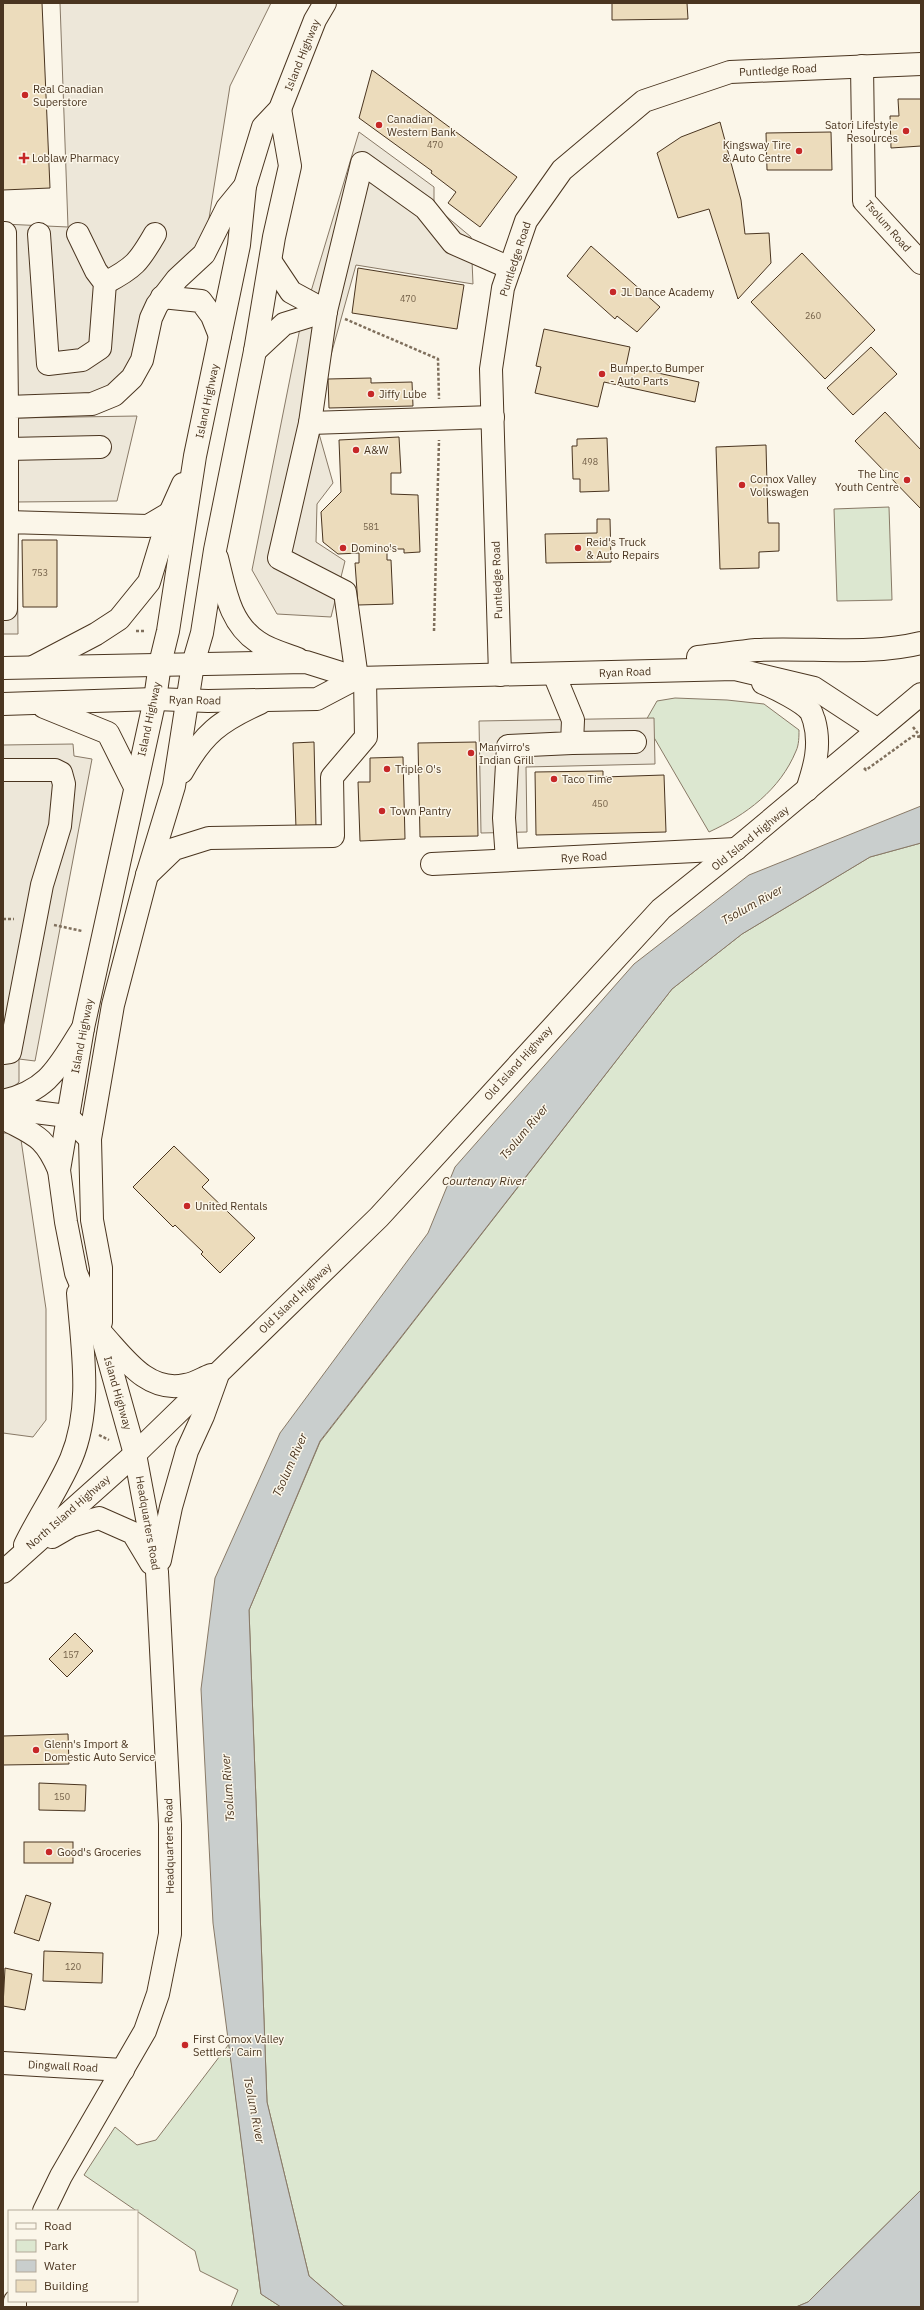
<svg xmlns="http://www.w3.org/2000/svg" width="924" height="2310" font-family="'IBM Plex Sans',sans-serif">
<rect width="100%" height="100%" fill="#fbf6e9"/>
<g fill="#dce7d0" stroke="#887966">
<path d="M889 507 892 600 837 601 834 509Z"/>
<path d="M675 698 727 700 764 704 799 730C799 736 799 745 796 751 780 790 746 815 709 832L645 722 657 701Z"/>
<path d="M921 843V2190L808 2302 796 2307 344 2306 309 2276 267 2102 249 1610 320 1442 672 989 742 934 870 857Z"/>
<path d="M229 2044 261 2294 281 2307H231L238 2290 200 2271 195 2251 84 2175 115 2127 137 2145 156 2140Z"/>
</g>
<g fill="#ede7d9" stroke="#887966">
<path d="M60 3H271L230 86 204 250 177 279 130 372 104 392 9 398 3 224 68 227Z"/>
<path d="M359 132 434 187V206L471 237 473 284 356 265 314 416 333 483 317 504 316 542 345 561 331 617 277 614 252 570 300 328Z"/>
<path d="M137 416 117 501 15 502 14 418Z"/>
<path d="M3 540H17L18 634H3Z"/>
<path d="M654 718 655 764 526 767 527 832 481 833 479 721Z"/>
<path d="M73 744 74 756 92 759 35 1061 19 1059V1082L3 1096V745Z"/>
<path d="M3 1133H20L46 1309V1420L33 1437 3 1433Z"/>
</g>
<g fill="#c9cecd" stroke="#887966">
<path d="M921 806V843L870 857 742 934 672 989 320 1441 249 1610 267 2102 309 2276 344 2306 352 2307H281L261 2294 213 1923 201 1689 215 1578 280 1433 428 1233 455 1167 634 964 749 875Z"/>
<path d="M921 2190V2307H796L808 2302Z"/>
</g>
<g fill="#ecdcbc" stroke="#4a3520">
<path d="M3 3H42L50 188 3 190Z"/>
<path d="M612 3H687L688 19 612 20Z"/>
<path d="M372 70 517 177 480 227 448 203 456 192 431 173 432 171 359 118Z"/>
<path d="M898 99H921V146L891 148 890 116H899Z"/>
<path d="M720 122 741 200 745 234 769 233 771 263 738 299 709 209 678 218 657 153 681 137Z"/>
<path d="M831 132 832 170H767L766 133Z"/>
<path d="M591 246 660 307 637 332 617 316 615 319 567 276Z"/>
<path d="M802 253 875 330 825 379 751 302Z"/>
<path d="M358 268 464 285 457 329 352 313Z"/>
<path d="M544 329 630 347 626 366 699 382 695 402 604 382 598 407 535 393 541 367 536 366Z"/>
<path d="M871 347 897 374 853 415 827 388Z"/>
<path d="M371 378V383L412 382 413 406 329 408 328 379Z"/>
<path d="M885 412 921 450V509L855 441Z"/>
<path d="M399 437 401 473H391V494L418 495 420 552 404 553V549H387V560H391L393 604 358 605 355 563H359V553L338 554 323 542 321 512 341 492 339 440Z"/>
<path d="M607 438 609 491 580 492V479H573L572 446H577V439Z"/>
<path d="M766 445 768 523H779V551L759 552V568L720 569 716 447Z"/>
<path d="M597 519H610L611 562 546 563 545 534 597 533Z"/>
<path d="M22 540H57V607H23Z"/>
<path d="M314 742 316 828H296L293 743Z"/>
<path d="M476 742 478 836 420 837 418 743Z"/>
<path d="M403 757 405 839 360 841 358 782H370V758Z"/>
<path d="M603 771V777L664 775 666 832 536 835 535 772Z"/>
<path d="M174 1146 209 1180 202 1187 255 1238 220 1273 201 1254 203 1252 175 1225 173 1227 133 1187Z"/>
<path d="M75 1633 93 1651 67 1677 49 1659Z"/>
<path d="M68 1734 69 1764 3 1765V1736Z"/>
<path d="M39 1783 86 1785 85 1811 39 1810Z"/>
<rect x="24" y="1842" width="49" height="21"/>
<path d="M26 1895 51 1903 39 1941 14 1933Z"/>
<path d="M44 1951 103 1953 102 1983 43 1981Z"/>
<path d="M5 1968 32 1974 25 2010 3 2006Z"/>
</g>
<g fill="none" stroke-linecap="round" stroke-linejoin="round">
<defs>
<g id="minor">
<path d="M862 66 864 201 921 263"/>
<path d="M3 233H5L7 407 3 408"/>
<path d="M39 234 48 364 82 360 100 348 105 283 96 271 78 234"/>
<path d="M271 262 291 292 326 311"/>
<path d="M105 283C134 268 139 262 155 234"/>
<path d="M162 297 201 301 212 316 220 336"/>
<path d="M255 351 284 324 326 311"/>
<path d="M310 423 493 417"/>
<path d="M8 449 100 447"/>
<path d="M3 523 7 522V407L92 404 114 395 132 378 142 360 151 318 157 305 177 279 204 254 227 208 245 186"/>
<path d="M3 609H6L7 522 148 526 170 513"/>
<path d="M500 675 491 369 503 288 526 221 562 170 644 101 730 72 921 64"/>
<path d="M357 678 345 592 279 558 310 423 326 311 362 163 425 208 453 243 510 268"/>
<path d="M572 743 635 742"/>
<path d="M3 770H55L61 773 64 784 60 826 42 885 10 1052 3 1053"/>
<path d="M507 860 504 818 508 746 572 743 573 720 554 674"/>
<path d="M432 864 736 849"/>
<path d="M147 875 174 849 209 838 333 836 332 777 366 737 365 678"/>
<path d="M3 1101C50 1090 59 1065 83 1028"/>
<path d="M3 1108 67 1116 90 1139"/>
<path d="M3 1118C34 1135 44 1135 59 1170"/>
<path d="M3 2063 123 2070"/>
</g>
<g id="major">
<path d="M217 558C225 589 229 623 258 642 269 650 285 654 298 659"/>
<path d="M698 657C717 655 737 652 756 650 810 647 868 656 921 643"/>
<path d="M35 666 96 634 119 619 149 582 170 513 183 484"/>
<path d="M3 668 306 662 357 678 735 669 814 688 878 730"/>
<path d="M763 683C775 688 804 702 811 712 812 714 813 718 814 720 821 745 815 766 807 790"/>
<path d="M3 704 155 699 208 701 317 699 357 678"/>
<path d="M44 707 108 733 135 787"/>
<path d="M182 772C203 734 220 721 260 703"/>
<path d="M101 1322V1268L92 1220 90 1139 113 1005 147 875 174 786 193 664 202 633 215 550 255 351 274 237 290 166 280 109"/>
<path d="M103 1335C125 1359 148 1393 185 1385 194 1384 203 1378 211 1375"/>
<path d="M52 1537 71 1526 99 1518 133 1533 151 1563"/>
<path d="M25 1545C39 1516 58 1489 71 1459 93 1407 82 1347 78 1293"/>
<path d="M160 1560 171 1507 187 1451 203 1416 217 1377"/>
<path d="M3 1572 135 1454 379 1217 661 909 736 849 921 694"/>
<path d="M44 2211 61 2176 145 2031 158 1994 170 1934V1824L157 1572 135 1454 101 1332 76 1273 66 1222 59 1170 83 1028 155 699 160 664 168 631 195 456 239 245 245 186 263 127 280 109 315 20 325 3"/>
<path d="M15 2307V2301"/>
</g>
</defs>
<use href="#minor" stroke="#4a3520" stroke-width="24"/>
<use href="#major" stroke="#4a3520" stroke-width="24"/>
<g stroke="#7f6f5c" stroke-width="2.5" stroke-dasharray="3 2" stroke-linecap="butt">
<path d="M345 319 438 359 439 399"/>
<path d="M136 631H146"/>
<path d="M434 631 439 440"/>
<path d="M913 727 920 736"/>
<path d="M864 768 866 770 913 736 920 737"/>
<path d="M3 919H14"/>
<path d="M54 925 82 931"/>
<path d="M99 1435 109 1440"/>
</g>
<use href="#minor" stroke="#fbf6e9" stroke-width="22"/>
<use href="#major" stroke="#fbf6e9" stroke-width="22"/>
</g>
<g fill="#c62828" stroke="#fbf6e9" stroke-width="1.5">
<circle cx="25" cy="95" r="4"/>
<circle cx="379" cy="125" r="4"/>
<circle cx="906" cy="131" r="4"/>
<circle cx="799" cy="151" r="4"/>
<path d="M22 152h4v4h4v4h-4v4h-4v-4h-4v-4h4z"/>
<circle cx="613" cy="292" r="4"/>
<circle cx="602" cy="374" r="4"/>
<circle cx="371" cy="394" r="4"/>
<circle cx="356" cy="450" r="4"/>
<circle cx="907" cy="480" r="4"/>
<circle cx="742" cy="485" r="4"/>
<circle cx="343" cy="548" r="4"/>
<circle cx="578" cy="548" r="4"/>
<circle cx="471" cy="753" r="4"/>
<circle cx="387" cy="769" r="4"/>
<circle cx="554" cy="779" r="4"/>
<circle cx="382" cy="811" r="4"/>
<circle cx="187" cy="1206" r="4"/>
<circle cx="36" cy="1750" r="4"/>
<circle cx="49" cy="1852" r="4"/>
<circle cx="185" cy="2045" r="4"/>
</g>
<g text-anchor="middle" stroke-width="3" stroke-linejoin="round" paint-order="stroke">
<g font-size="9" fill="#725f47">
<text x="435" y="148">470</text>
<text x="408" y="302">470</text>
<text x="813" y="319">260</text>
<text x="590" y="465">498</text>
<text x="371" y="530">581</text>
<text x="40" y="576">753</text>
<text x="600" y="807">450</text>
<text x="71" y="1658">157</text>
<text x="62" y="1800">150</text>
<text x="73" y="1970">120</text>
</g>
<g font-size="11" fill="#4a3520" stroke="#fbf6e9">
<text transform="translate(302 55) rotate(-68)" y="4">Island Highway</text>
<text transform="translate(778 70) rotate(-3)" y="4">Puntledge Road</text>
<text transform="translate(888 226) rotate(49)" y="4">Tsolum Road</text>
<text transform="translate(515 259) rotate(-72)" y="4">Puntledge Road</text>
<text transform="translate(207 401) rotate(-78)" y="4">Island Highway</text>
<text transform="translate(497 580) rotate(-92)" y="4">Puntledge Road</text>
<text transform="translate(625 672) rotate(-2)" y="4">Ryan Road</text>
<text transform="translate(195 700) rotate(1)" y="4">Ryan Road</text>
<text transform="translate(149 719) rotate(-78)" y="4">Island Highway</text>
<text transform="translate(750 838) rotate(-39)" y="4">Old Island Highway</text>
<text transform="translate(584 857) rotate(-3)" y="4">Rye Road</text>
<text transform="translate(82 1036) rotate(-79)" y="4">Island Highway</text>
<text transform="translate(518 1063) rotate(-48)" y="4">Old Island Highway</text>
<text transform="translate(295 1298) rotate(-44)" y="4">Old Island Highway</text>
<text transform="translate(118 1393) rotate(74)" y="4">Island Highway</text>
<text transform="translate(68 1512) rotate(-41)" y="4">North Island Highway</text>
<text transform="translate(148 1523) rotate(80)" y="4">Headquarters Road</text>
<text transform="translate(169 1846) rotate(-91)" y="4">Headquarters Road</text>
<text transform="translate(63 2066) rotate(3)" y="4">Dingwall Road</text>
</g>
<g font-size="11" fill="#4a3520" stroke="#fbf6e9" text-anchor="start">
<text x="33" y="93">Real Canadian<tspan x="33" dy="13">Superstore</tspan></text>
<text x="387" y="123">Canadian<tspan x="387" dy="13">Western Bank</tspan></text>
<text x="898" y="129" text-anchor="end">Satori Lifestyle<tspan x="898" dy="13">Resources</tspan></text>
<text x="791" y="149" text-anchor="end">Kingsway Tire<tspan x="791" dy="13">&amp; Auto Centre</tspan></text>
<text x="32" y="162">Loblaw Pharmacy</text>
<text x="621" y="296">JL Dance Academy</text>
<text x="610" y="372">Bumper to Bumper<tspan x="610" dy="13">- Auto Parts</tspan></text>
<text x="379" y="398">Jiffy Lube</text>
<text x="364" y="454">A&amp;W</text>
<text x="899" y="478" text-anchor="end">The Linc<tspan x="899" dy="13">Youth Centre</tspan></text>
<text x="750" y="483">Comox Valley<tspan x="750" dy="13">Volkswagen</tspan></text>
<text x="586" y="546">Reid's Truck<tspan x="586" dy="13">&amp; Auto Repairs</tspan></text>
<text x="351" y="552">Domino's</text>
<text x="479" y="751">Manvirro's<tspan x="479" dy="13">Indian Grill</tspan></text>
<text x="395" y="773">Triple O's</text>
<text x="562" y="783">Taco Time</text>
<text x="390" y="815">Town Pantry</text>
<text x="195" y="1210">United Rentals</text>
<text x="44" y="1748">Glenn's Import &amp;<tspan x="44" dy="13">Domestic Auto Service</tspan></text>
<text x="57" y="1856">Good's Groceries</text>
<text x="193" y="2043">First Comox Valley<tspan x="193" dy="13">Settlers' Cairn</tspan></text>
</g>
<g font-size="12" font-style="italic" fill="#4a3520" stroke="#fbf6e9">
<text transform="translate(752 905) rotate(-29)" y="4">Tsolum River</text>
<text transform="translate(524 1132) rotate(-50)" y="4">Tsolum River</text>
<text x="484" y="1185">Courtenay River</text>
<text transform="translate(290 1465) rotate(-66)" y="4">Tsolum River</text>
<text transform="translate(228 1788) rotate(-94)" y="4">Tsolum River</text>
<text transform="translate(254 2110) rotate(79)" y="4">Tsolum River</text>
</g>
</g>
<rect width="924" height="2310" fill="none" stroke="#4a3520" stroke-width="8"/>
<rect x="8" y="2210" width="130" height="92" fill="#fbf6e9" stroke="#b4a999"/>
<rect x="16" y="2223" width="20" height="6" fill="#fbf6e9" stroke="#b4a999"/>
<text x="44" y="2230" font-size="12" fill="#4a3520">Road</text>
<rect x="16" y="2240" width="20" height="12" fill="#dce7d0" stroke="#b4a999"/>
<text x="44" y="2250" font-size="12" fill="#4a3520">Park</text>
<rect x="16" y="2260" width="20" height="12" fill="#c9cecd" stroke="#b4a999"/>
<text x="44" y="2270" font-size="12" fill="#4a3520">Water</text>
<rect x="16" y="2280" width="20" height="12" fill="#ecdcbc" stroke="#b4a999"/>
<text x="44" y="2290" font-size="12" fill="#4a3520">Building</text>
</svg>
